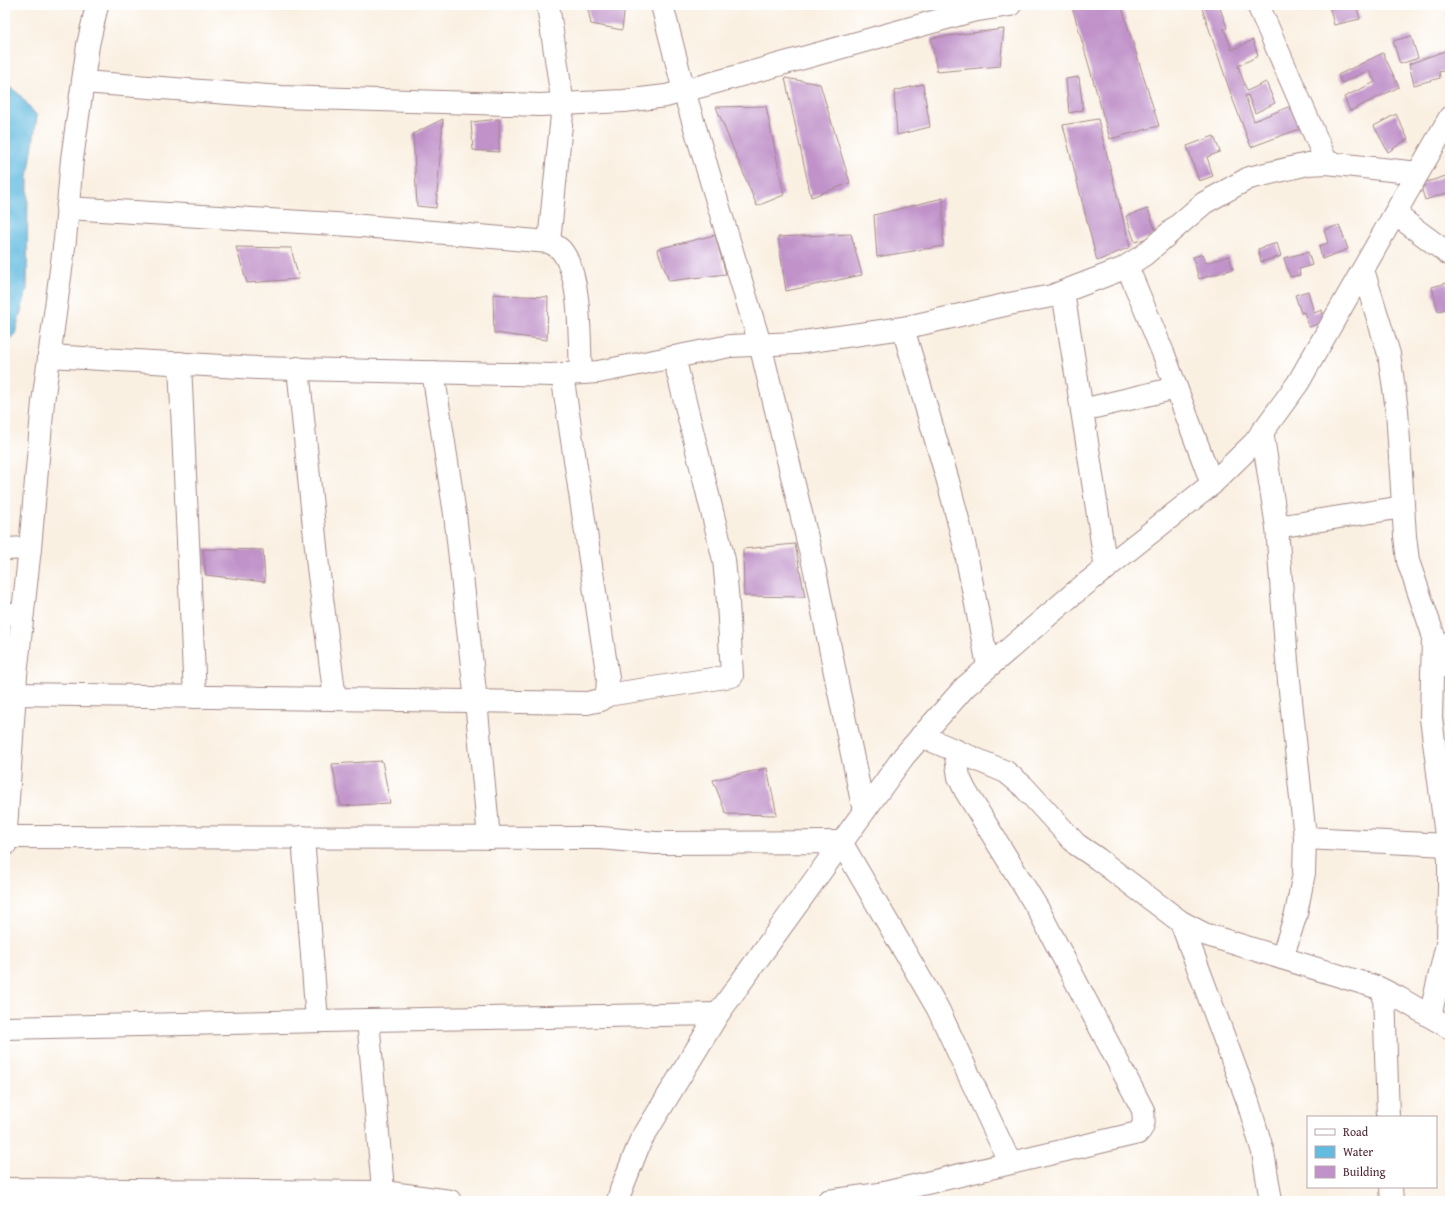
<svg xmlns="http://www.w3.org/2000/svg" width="1455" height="1206" font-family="'Gentium Book Plus',serif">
<rect width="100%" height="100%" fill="#fff"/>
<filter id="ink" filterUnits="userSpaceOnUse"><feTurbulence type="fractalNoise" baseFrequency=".025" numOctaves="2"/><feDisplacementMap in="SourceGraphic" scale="8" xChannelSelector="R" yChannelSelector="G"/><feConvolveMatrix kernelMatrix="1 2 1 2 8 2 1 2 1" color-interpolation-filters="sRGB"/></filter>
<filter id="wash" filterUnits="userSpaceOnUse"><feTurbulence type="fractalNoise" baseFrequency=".012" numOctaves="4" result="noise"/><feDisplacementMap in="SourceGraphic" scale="16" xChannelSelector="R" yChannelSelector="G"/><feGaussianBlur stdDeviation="0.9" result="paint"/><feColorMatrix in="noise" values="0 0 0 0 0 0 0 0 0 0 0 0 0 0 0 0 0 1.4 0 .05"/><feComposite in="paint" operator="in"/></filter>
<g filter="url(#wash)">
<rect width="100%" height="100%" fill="#faf0e2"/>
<path fill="#63bbe0" stroke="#566d86" d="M5 84 19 94 37 116 28 177 27 289 15 334 5 344Z"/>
<g id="blocks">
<g fill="#c092c9">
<path d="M587 5H625L622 30 591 24Z"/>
<path d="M1099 5H1121L1159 126 1110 139 1073 10Z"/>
<path d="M1201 5H1219L1227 28 1224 29 1232 50 1253 40 1258 56 1238 66 1247 91 1266 82 1275 103 1255 113 1248 95 1245 96 1254 121 1293 105 1302 128 1251 147 1233 100Z"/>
<path d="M1329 5H1356L1360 19 1334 25Z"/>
<path d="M1004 29 1000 66 937 72 931 38Z"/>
<path d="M1411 36 1418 58 1400 64 1393 41Z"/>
<path d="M1450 49V69L1439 72 1440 78 1414 85 1409 64Z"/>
<path d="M1383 53 1399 87 1350 111 1344 97 1375 82 1369 70 1342 83 1338 75Z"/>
<path d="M1079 77 1083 110 1069 113 1066 79Z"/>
<path d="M785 78 820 84 850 183 811 197Z"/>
<path d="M923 84 930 127 897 135 894 91Z"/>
<path d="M766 106 784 195 757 206 716 107Z"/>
<path d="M1396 114 1408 139 1388 152 1374 126Z"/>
<path d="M443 119 436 208 417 206 413 134Z"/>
<path d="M499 119V152L473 150 471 122Z"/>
<path d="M1098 119 1130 247 1097 261 1063 125Z"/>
<path d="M1214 136 1220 152 1207 157 1213 176 1199 181 1187 146Z"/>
<path d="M1446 176 1450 192 1425 200 1420 184Z"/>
<path d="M943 198V246L877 257 874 215Z"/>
<path d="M1148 209 1157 235 1135 242 1126 216Z"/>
<path d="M1339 225 1348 249 1322 259 1319 246 1328 243 1324 230Z"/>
<path d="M851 234 862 275 786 291 778 237Z"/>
<path d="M715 235 726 274 669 281 657 249Z"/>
<path d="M1277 243 1281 256 1261 262 1258 249Z"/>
<path d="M236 247 291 248 299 279 247 283Z"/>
<path d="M1308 252 1312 265 1299 269 1300 275 1290 277 1284 258Z"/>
<path d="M1203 254 1206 263 1229 256 1233 269 1199 279 1193 257Z"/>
<path d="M1447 283 1450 297V308L1438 311 1432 287Z"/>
<path d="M1308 291 1314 313 1322 310 1325 322 1309 327 1304 312 1301 313 1295 295Z"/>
<path d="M493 294 522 296 548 297 547 340 494 333Z"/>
<path d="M795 544 805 597 744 596 743 549Z"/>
<path d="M203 549 263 550 265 582 206 575Z"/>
<path d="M382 761 390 803 341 806 332 764Z"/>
<path d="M767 768 777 815 726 814 713 780Z"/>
</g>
</g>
</g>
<g filter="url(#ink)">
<use href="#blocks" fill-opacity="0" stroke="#a28886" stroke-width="1"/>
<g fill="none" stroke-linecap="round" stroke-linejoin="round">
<defs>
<g id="minor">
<path d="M548 5 563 105 549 242"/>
<path d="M662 5 684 91 760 344 815 571 836 678 864 811"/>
<path d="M1258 5 1327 163"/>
<path d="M83 82 281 97 540 105 624 101 666 96 972 11 1010 5"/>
<path d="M67 208 351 225 549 242C553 244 558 247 561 250 582 275 579 341 581 373"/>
<path d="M1395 214 1450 255"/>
<path d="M1127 266 1164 355 1212 484"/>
<path d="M1363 270 1389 354 1397 410 1405 536 1408 561 1433 634 1450 668"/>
<path d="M1063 292 1087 442 1106 569"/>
<path d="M903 328 948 481 964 543 988 666"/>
<path d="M49 356 257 368 551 375 598 372 730 346 796 343 903 328 1009 304 1052 296 1122 269 1144 255 1204 203 1249 178 1308 164 1327 163 1418 173"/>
<path d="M180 363 195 697"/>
<path d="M298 368 318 567 335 699"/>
<path d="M433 372 455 514 476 701 489 838"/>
<path d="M1082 410 1176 388"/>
<path d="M1262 431 1277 527 1287 661 1305 838 1304 873 1296 914 1282 958"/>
<path d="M1277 527 1403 507"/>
<path d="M5 549 30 548"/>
<path d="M5 615 23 612"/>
<path d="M15 694 587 703 601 700 607 695 608 678 562 374"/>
<path d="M607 695 732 676 728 602 724 560 674 357"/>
<path d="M921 736 1006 772 1023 786 1076 844 1098 859 1181 922 1204 934 1379 988 1399 998 1450 1028"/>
<path d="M6 837 601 838 655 843 841 842 938 1009 1010 1163"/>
<path d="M303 837 317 1021"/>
<path d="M1305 838 1447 845"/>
<path d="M5 845 16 675 30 548 43 402 65 240 72 159 88 45 97 5"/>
<path d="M1181 922 1248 1102 1263 1152 1271 1201"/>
<path d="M1384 991 1388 1117"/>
<path d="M1430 1016 1448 940 1449 886V859L1431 718 1433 637"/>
<path d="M368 1020 384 1201"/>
<path d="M5 1028 368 1020 718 1014"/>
<path d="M1391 1187 1392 1201"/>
<path d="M5 1189 384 1192 450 1201"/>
<path d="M618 1201 621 1190 640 1142 718 1014 904 756 965 687 1073 594 1212 484 1255 442 1298 383 1450 117"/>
<path d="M828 1201 880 1194 1138 1133C1145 1126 1144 1119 1143 1110L1038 909 965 790 959 777 955 750"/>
</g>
</defs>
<use href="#minor" stroke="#a28886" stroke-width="24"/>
<use href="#minor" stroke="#fff" stroke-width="22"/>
</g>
</g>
<rect width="1455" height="1206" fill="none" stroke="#fff" stroke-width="20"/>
<rect x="1307" y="1116" width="130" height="72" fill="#ffffff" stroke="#b7a5aa"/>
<rect x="1315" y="1129" width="20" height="6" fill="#ffffff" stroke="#b7a5aa"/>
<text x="1343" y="1136" font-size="12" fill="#4a1f2b">Road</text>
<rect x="1315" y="1146" width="20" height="12" fill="#63bbe0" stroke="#b7a5aa"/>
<text x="1343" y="1156" font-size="12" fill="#4a1f2b">Water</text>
<rect x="1315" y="1166" width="20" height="12" fill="#c092c9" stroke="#b7a5aa"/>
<text x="1343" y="1176" font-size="12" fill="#4a1f2b">Building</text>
</svg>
